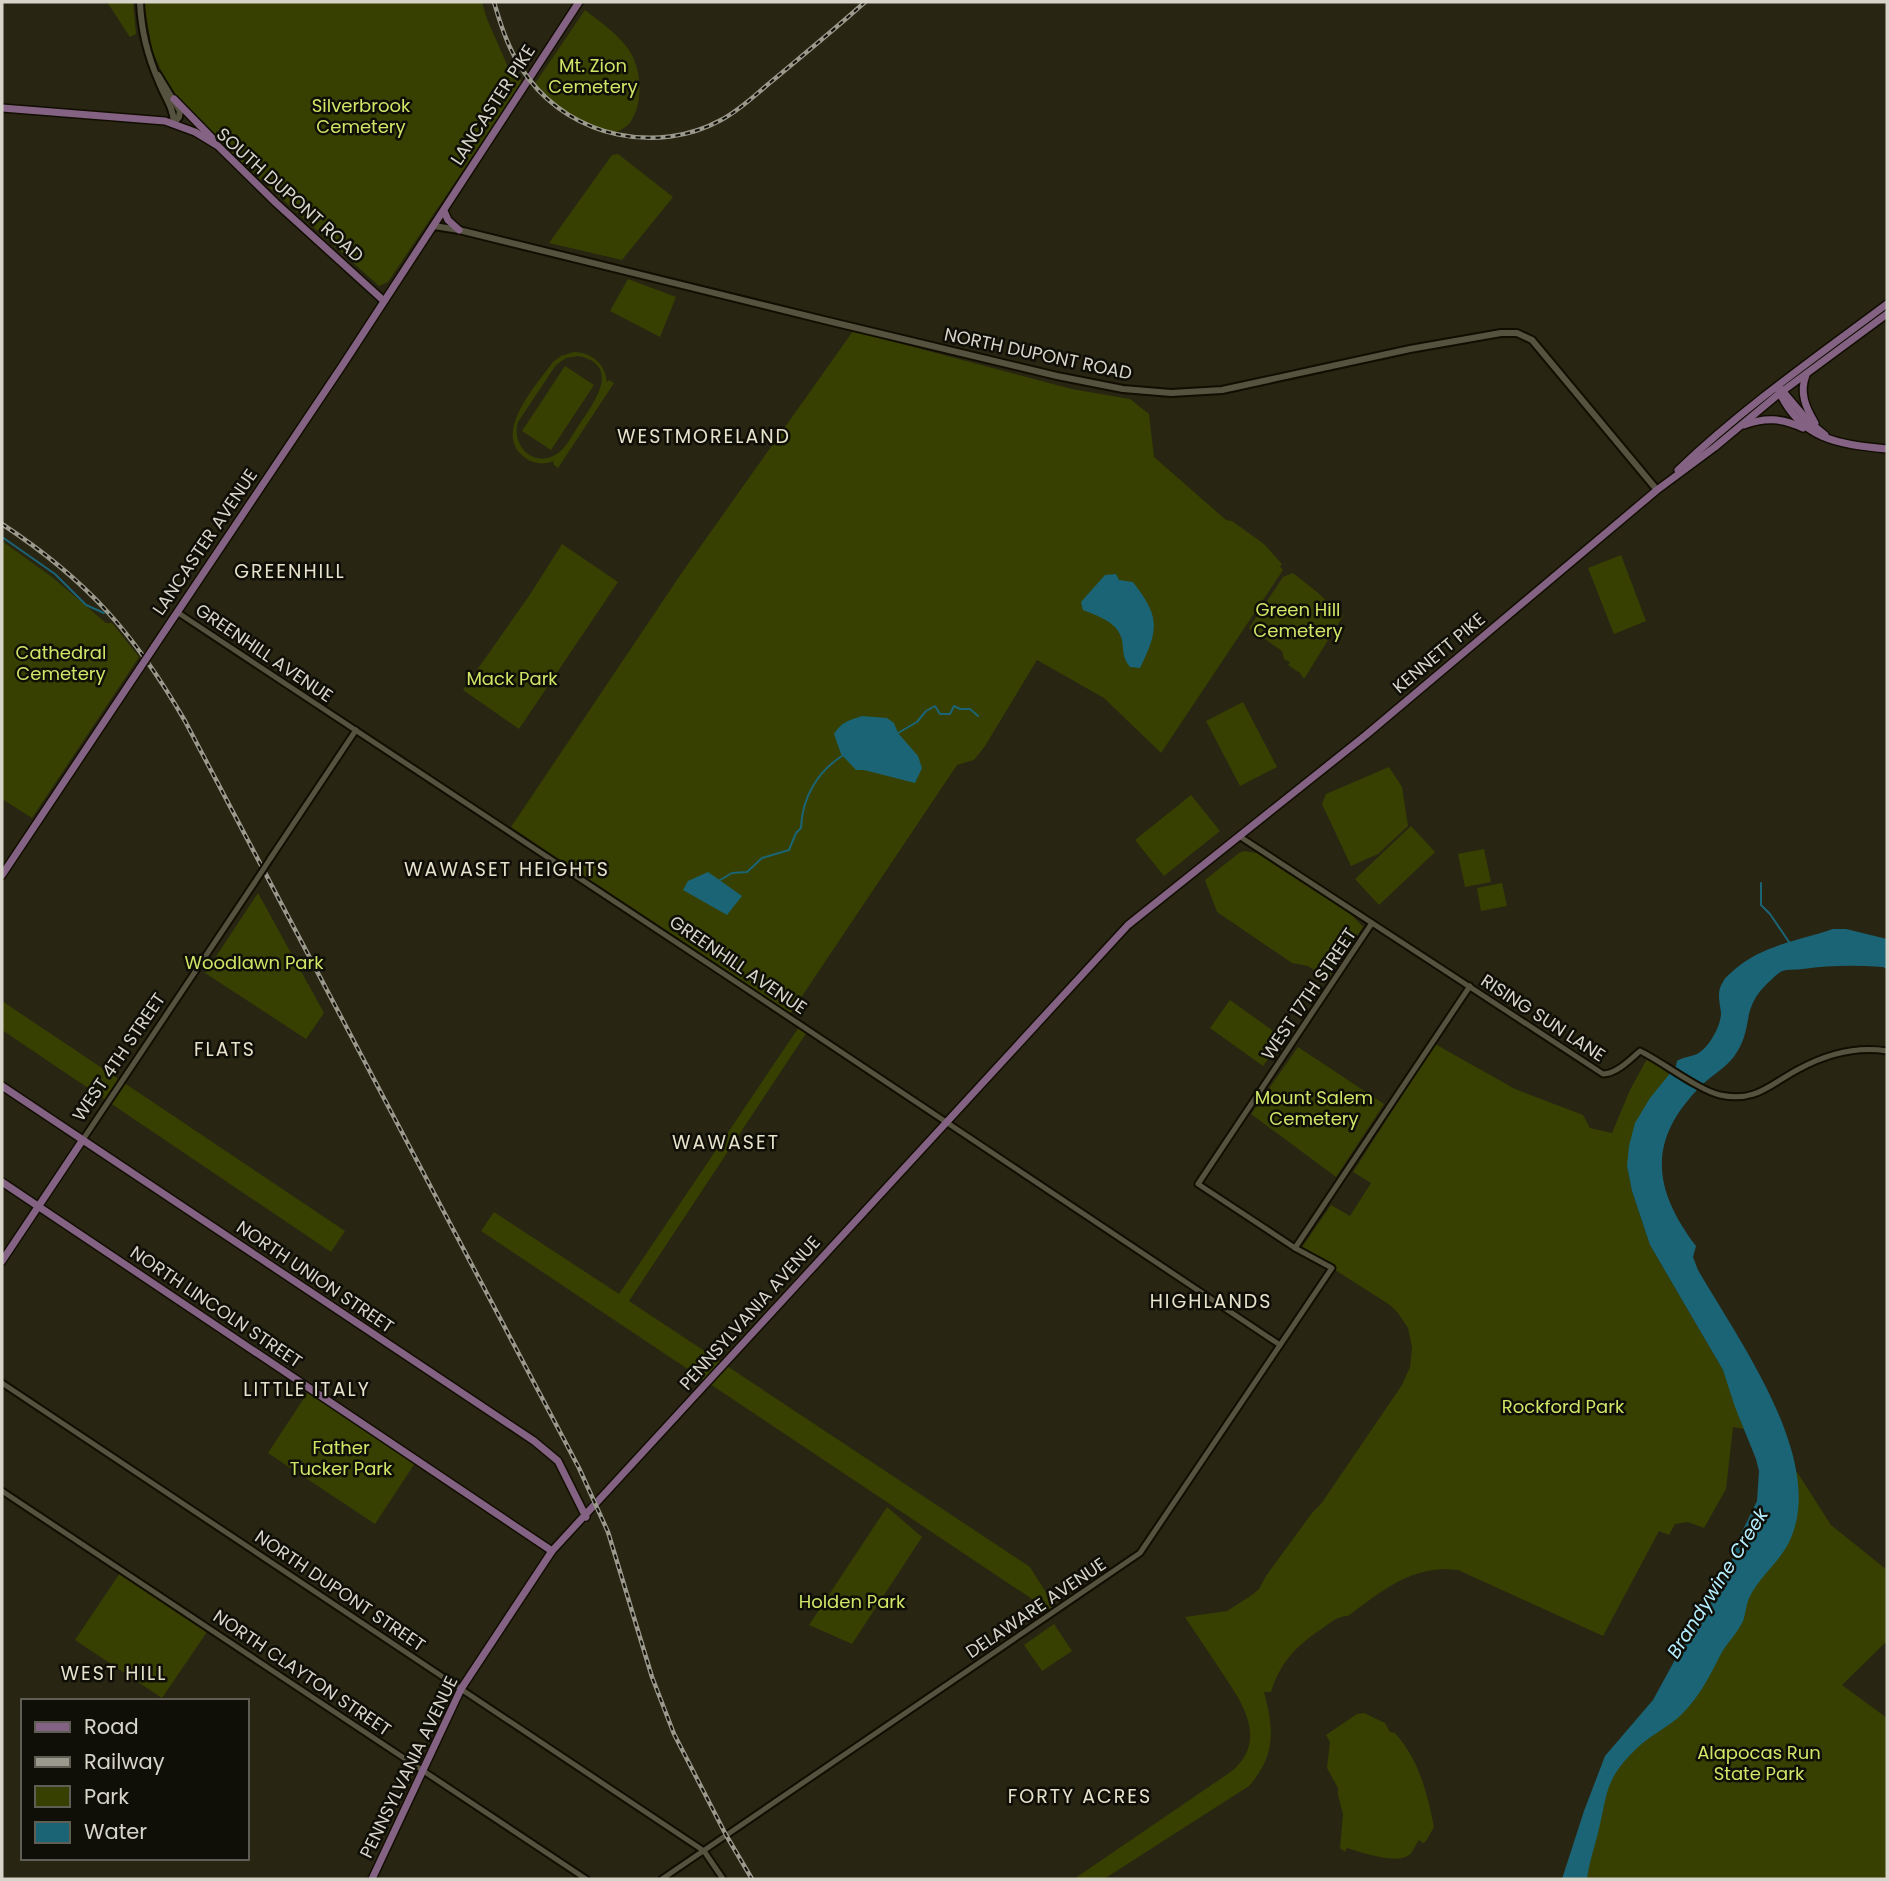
<svg xmlns="http://www.w3.org/2000/svg" width="1889" height="1881" font-family="Poppins,sans-serif">
<rect width="100%" height="100%" fill="#282513"/>
<g fill="#374000" fill-rule="evenodd">
<path d="M107 2H133L136 34 130 37Z"/>
<path d="M144 2H482L487 19 512 76 523 81 388 282 379 286 233 155 180 101 167 83 152 50Z"/>
<path d="M585 10C599 21 615 32 626 46 642 65 645 104 629 124 625 128 620 130 615 133 584 125 557 107 534 85Z"/>
<path d="M618 154 673 197 622 260 549 243 612 155Z"/>
<path d="M628 279 676 297 660 337 610 311Z"/>
<path d="M853 331 1072 389 1130 399 1149 414 1154 457 1226 520 1232 521 1264 544 1282 564 1280 567 1283 570 1161 753 1104 698 1037 660 985 746 974 760 957 765 788 1017 511 827 683 571Z"/>
<path d="M574 352C593 353 605 364 607 382L609 380 614 383 558 468 553 464 554 461C543 465 532 464 523 456 493 432 537 384 553 362L561 356ZM578 356C623 365 593 404 579 425 572 435 566 449 555 455 532 468 511 444 518 422L556 365 566 358Z"/>
<path d="M565 366 594 385 551 450 522 431Z"/>
<path d="M2 541 52 577 106 623H112L139 657 32 818 2 799Z"/>
<path d="M562 544 618 582 519 729 463 690 531 593Z"/>
<path d="M1621 555 1646 621 1614 634 1588 568Z"/>
<path d="M1293 573 1317 592 1343 616 1304 679 1300 673 1288 665 1290 662 1284 659 1282 651 1249 628 1283 577Z"/>
<path d="M1243 702 1277 767 1240 786 1206 721Z"/>
<path d="M1389 767 1402 787 1408 826 1378 854 1351 866 1322 804 1326 794Z"/>
<path d="M1191 795 1220 831 1164 876 1135 840Z"/>
<path d="M1411 826 1435 852 1379 905 1355 879Z"/>
<path d="M1484 849 1491 882 1465 887 1458 854Z"/>
<path d="M1244 851 1257 853 1351 914 1363 927 1328 979 1308 966 1292 963 1217 912 1205 880 1239 853Z"/>
<path d="M1502 883 1507 906 1481 911 1477 888Z"/>
<path d="M258 893 324 1013 306 1039 205 973Z"/>
<path d="M1230 1000 1283 1038 1263 1066 1210 1028Z"/>
<path d="M2 1001 345 1231 331 1252 2 1030Z"/>
<path d="M801 1024 809 1029 629 1301 1030 1567 1052 1602 1055 1611 1044 1607 481 1231 494 1212 619 1294Z"/>
<path d="M1435 1044 1515 1089 1583 1115 1590 1128 1612 1133 1630 1090 1647 1059 1670 1074 1627 1166 1632 1191 1650 1245 1723 1370 1744 1429 1733 1427 1726 1489 1704 1528 1688 1522 1675 1524 1669 1535 1659 1531 1603 1636 1458 1570C1411 1565 1384 1590 1348 1616 1338 1616 1331 1622 1323 1628 1297 1645 1281 1661 1271 1692H1264C1274 1729 1276 1756 1249 1786L1104 1879H1074L1232 1771C1270 1738 1240 1700 1219 1668 1208 1651 1196 1634 1185 1617L1227 1611 1252 1595 1259 1589 1266 1576 1312 1513 1321 1504 1402 1385 1410 1367 1412 1347 1408 1328 1398 1313 1390 1305 1332 1268 1300 1250 1331 1205 1350 1216 1371 1183 1353 1172Z"/>
<path d="M1298 1047 1384 1104 1336 1177 1251 1114Z"/>
<path d="M308 1392 415 1463 375 1524 268 1453Z"/>
<path d="M1797 1472 1831 1525 1887 1570V1641L1842 1685 1887 1718V1879H1569L1600 1776 1657 1709 1789 1475Z"/>
<path d="M887 1507 922 1537 852 1644 809 1625Z"/>
<path d="M120 1573 207 1632 162 1698 75 1640Z"/>
<path d="M1054 1624 1072 1651 1042 1671 1024 1645Z"/>
<path d="M1364 1713 1385 1723 1390 1732 1395 1733C1419 1760 1427 1792 1434 1827L1426 1841 1423 1843 1419 1840C1416 1844 1413 1852 1409 1855 1397 1865 1360 1852 1347 1848L1345 1852 1340 1848 1343 1814 1338 1795V1788L1327 1768 1330 1742 1326 1735 1357 1714Z"/>
</g>
<g fill="#1b6476">
<path d="M1116 574 1119 580 1133 582C1159 616 1160 628 1140 668L1130 667C1122 657 1124 652 1122 640 1118 622 1098 616 1083 610L1081 602 1105 575Z"/>
<path d="M862 716 887 718 894 723 898 733 918 756 922 768 915 783 864 770H856L841 754 834 734C841 722 850 720 862 716Z"/>
<path d="M708 872 742 896 727 915 683 890 688 881Z"/>
<path d="M1833 929H1846L1887 939V969L1883 967C1856 965 1830 965 1803 969 1797 970 1788 969 1782 971 1778 973 1773 978 1770 981 1740 1008 1754 1025 1737 1052 1729 1066 1713 1074 1702 1085 1647 1139 1652 1188 1696 1246L1693 1257 1698 1270C1737 1338 1827 1460 1790 1540 1780 1562 1761 1575 1750 1596 1746 1604 1746 1613 1743 1621 1738 1632 1728 1642 1722 1652 1710 1675 1701 1695 1682 1714 1669 1727 1650 1735 1636 1749 1604 1780 1608 1793 1598 1833 1594 1848 1589 1864 1587 1879H1562L1584 1811 1605 1756 1653 1700 1688 1636 1705 1613 1731 1564 1736 1544 1757 1501 1759 1471 1756 1459 1735 1407 1723 1370 1650 1245 1632 1191 1627 1166 1629 1146 1635 1123 1650 1098 1676 1066 1677 1061C1683 1057 1690 1057 1697 1054 1709 1048 1721 1026 1721 1013 1720 1002 1716 992 1723 982 1725 977 1730 974 1734 970 1762 945 1798 941 1833 929Z"/>
</g>
<g fill="none" stroke-linecap="round" stroke-linejoin="round">
<g stroke="#1b6476" stroke-width="2">
<path d="M2 537 55 574 86 605 104 613"/>
<path d="M898 733 917 722 926 711 935 706 940 714H950L954 706 960 709H970L978 716"/>
<path d="M720 880 732 873 747 872 762 858 789 850 796 833 801 828C802 798 817 772 842 756"/>
<path d="M1761 883V905L1770 914 1789 942"/>
</g>
<defs>
<g id="tertiary">
<path d="M177 612C546 854 913 1100 1280 1345"/>
<path d="M1239 836 1603 1074C1616 1074 1630 1060 1640 1051 1661 1061 1700 1091 1720 1095 1756 1103 1770 1084 1799 1069 1827 1054 1856 1046 1887 1051"/>
<path d="M270 859 356 730"/>
<path d="M82 1141 255 882"/>
<path d="M1295 1248 1470 986"/>
<path d="M2 1383 704 1851 723 1879"/>
<path d="M2 1491 586 1879"/>
<path d="M662 1879 1140 1553 1332 1268 1295 1248 1198 1184 1372 923"/>
</g>
<g id="secondary">
<path d="M140 2C141 29 148 57 159 82 165 98 173 106 174 123"/>
<path d="M158 75 180 111 179 117 174 123"/>
<path d="M434 226 459 230 828 321 1057 376 1123 389 1171 393 1222 390 1410 349 1501 333H1517L1532 340 1657 490"/>
</g>
<g id="primary">
<path d="M174 99 213 139"/>
<path d="M2 108 165 121 195 132 218 146 276 203 384 301"/>
<path d="M444 211 448 220 459 230"/>
<path d="M1806 375C1799 393 1806 408 1815 423"/>
<path d="M1780 388 1808 421 1825 435"/>
<path d="M1778 389C1800 440 1838 444 1887 449"/>
<path d="M1744 425C1765 417 1782 418 1803 428"/>
<path d="M1678 470C1743 408 1816 357 1887 304"/>
<path d="M154 647 342 366 579 2"/>
<path d="M2 875 140 668"/>
<path d="M2 1086 534 1441 558 1461 586 1517"/>
<path d="M2 1182 552 1551"/>
<path d="M2 1261 82 1141"/>
<path d="M372 1879 461 1689 552 1551 1128 925 1366 735 1657 490 1715 447 1780 393 1887 314"/>
</g>
</defs>
<use href="#tertiary" stroke="#110e01" stroke-width="9"/>
<use href="#secondary" stroke="#110e01" stroke-width="10"/>
<use href="#primary" stroke="#110e01" stroke-width="10"/>
<use href="#tertiary" stroke="#55523f" stroke-width="5"/>
<use href="#secondary" stroke="#55523f" stroke-width="6"/>
<use href="#primary" stroke="#846283" stroke-width="7"/>
<defs>
<g id="rail">
<path d="M494 2C502 30 511 56 529 79 573 137 657 155 721 120 740 110 755 95 772 81 803 55 835 29 865 2"/>
<path d="M2 524C87 580 134 633 185 721L579 1468 608 1532 652 1677 674 1734 726 1835 752 1879"/>
</g>
</defs>
<use href="#rail" stroke="#9b998c" stroke-width="4.5"/>
<use href="#rail" stroke="#0f0e07" stroke-width="2" stroke-dasharray="5" stroke-linecap="butt"/>
<defs>
<path id="tertiary-bridge" d="M255 882 270 859"/>
<path id="primary-bridge" d="M140 668 154 647"/>
</defs>
<use href="#tertiary-bridge" stroke="#110e01" stroke-width="9" stroke-linecap="butt"/>
<use href="#primary-bridge" stroke="#110e01" stroke-width="10" stroke-linecap="butt"/>
<use href="#tertiary-bridge" stroke="#55523f" stroke-width="5"/>
<use href="#primary-bridge" stroke="#846283" stroke-width="7"/>
</g>
<g text-anchor="middle" stroke-width="5" stroke-linejoin="round" paint-order="stroke">
<g font-size="18" fill="#d0e667" stroke="#0f0e07">
<text x="593" y="72">Mt. Zion<tspan x="593" dy="21">Cemetery</tspan></text>
<text x="361" y="112">Silverbrook<tspan x="361" dy="21">Cemetery</tspan></text>
<text x="1298" y="616">Green Hill<tspan x="1298" dy="21">Cemetery</tspan></text>
<text x="61" y="659">Cathedral<tspan x="61" dy="21">Cemetery</tspan></text>
<text x="512" y="685">Mack Park</text>
<text x="254" y="969">Woodlawn Park</text>
<text x="1314" y="1104">Mount Salem<tspan x="1314" dy="21">Cemetery</tspan></text>
<text x="1563" y="1413">Rockford Park</text>
<text x="341" y="1454">Father<tspan x="341" dy="21">Tucker Park</tspan></text>
<text x="852" y="1608">Holden Park</text>
<text x="1759" y="1759">Alapocas Run<tspan x="1759" dy="21">State Park</tspan></text>
</g>
<g font-size="18" fill="#d7d5ca" stroke="#0f0e07">
<text transform="translate(493 105) rotate(-57)" y="6">LANCASTER PIKE</text>
<text transform="translate(290 195) rotate(42)" y="6">SOUTH DUPONT ROAD</text>
<text transform="translate(1038 354) rotate(12)" y="6">NORTH DUPONT ROAD</text>
<text transform="translate(205 542) rotate(-56)" y="6">LANCASTER AVENUE</text>
<text transform="translate(264 653) rotate(34)" y="6">GREENHILL AVENUE</text>
<text transform="translate(1439 653) rotate(-40)" y="6">KENNETT PIKE</text>
<text transform="translate(738 965) rotate(34)" y="6">GREENHILL AVENUE</text>
<text transform="translate(1309 994) rotate(-56)" y="6">WEST 17TH STREET</text>
<text transform="translate(1543 1018) rotate(33)" y="6">RISING SUN LANE</text>
<text transform="translate(119 1057) rotate(-56)" y="6">WEST 4TH STREET</text>
<text transform="translate(315 1277) rotate(34)" y="6">NORTH UNION STREET</text>
<text transform="translate(216 1307) rotate(34)" y="6">NORTH LINCOLN STREET</text>
<text transform="translate(750 1313) rotate(-48)" y="6">PENNSYLVANIA AVENUE</text>
<text transform="translate(340 1591) rotate(34)" y="6">NORTH DUPONT STREET</text>
<text transform="translate(1036 1608) rotate(-34)" y="6">DELAWARE AVENUE</text>
<text transform="translate(302 1673) rotate(34)" y="6">NORTH CLAYTON STREET</text>
<text transform="translate(409 1767) rotate(-64)" y="6">PENNSYLVANIA AVENUE</text>
</g>
<g font-size="19" letter-spacing="2" fill="#e6e2cc" stroke="#0f0e07">
<text x="704" y="443">WESTMORELAND</text>
<text x="290" y="578">GREENHILL</text>
<text x="507" y="876">WAWASET HEIGHTS</text>
<text x="225" y="1056">FLATS</text>
<text x="726" y="1149">WAWASET</text>
<text x="1211" y="1308">HIGHLANDS</text>
<text x="307" y="1396">LITTLE ITALY</text>
<text x="114" y="1680">WEST HILL</text>
<text x="1080" y="1803">FORTY ACRES</text>
</g>
<g font-size="19" font-style="italic" fill="#b5eeff" stroke="#0f0e07">
<text transform="translate(1717 1583) rotate(-58)" y="7">Brandywine Creek</text>
</g>
</g>
<rect width="1889" height="1881" fill="none" stroke="#d7d5ca" stroke-width="7"/>
<rect x="21" y="1699" width="228" height="161" fill="#0f0e07" stroke="#5f5e55" stroke-width="2"/>
<rect x="35" y="1722" width="35" height="10" fill="#846283" stroke="#5f5e55" stroke-width="2"/>
<text x="84" y="1734" font-size="21" fill="#d7d5ca">Road</text>
<rect x="35" y="1757" width="35" height="10" fill="#9b998c" stroke="#5f5e55" stroke-width="2"/>
<text x="84" y="1769" font-size="21" fill="#d7d5ca">Railway</text>
<rect x="35" y="1786" width="35" height="21" fill="#374000" stroke="#5f5e55" stroke-width="2"/>
<text x="84" y="1804" font-size="21" fill="#d7d5ca">Park</text>
<rect x="35" y="1822" width="35" height="21" fill="#1b6476" stroke="#5f5e55" stroke-width="2"/>
<text x="84" y="1839" font-size="21" fill="#d7d5ca">Water</text>
</svg>
